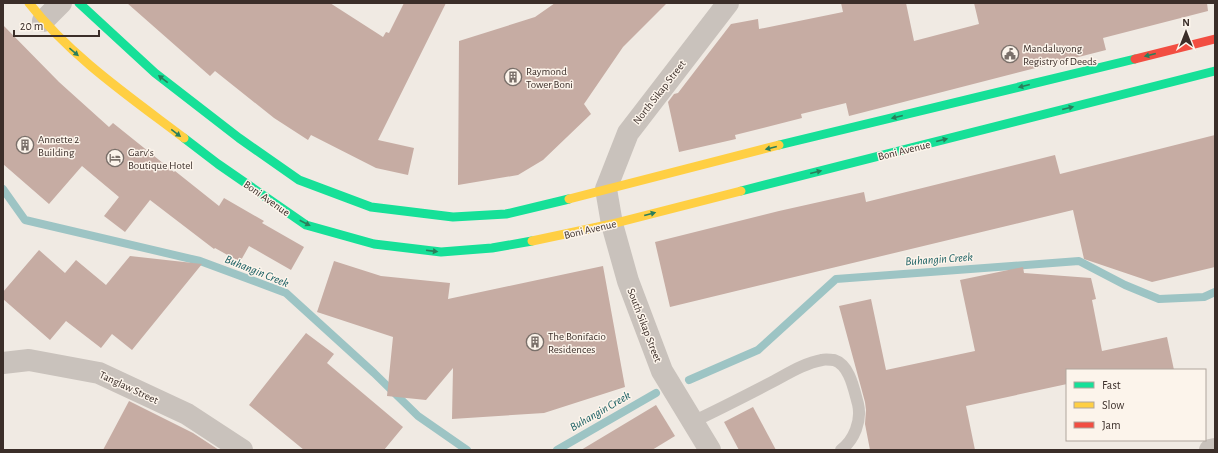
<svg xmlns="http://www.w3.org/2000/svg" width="1218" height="453" font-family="'Alegreya Sans',sans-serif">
<rect width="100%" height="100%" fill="#f0eae3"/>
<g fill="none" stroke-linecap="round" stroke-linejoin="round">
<g stroke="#9dc4c4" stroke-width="8">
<path d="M3 189 25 220 200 261 286 293 374 373 418 416 467 450"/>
<path d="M689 380 758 350 836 279 1079 261 1125 285 1159 299 1204 297 1215 292"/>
<path d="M557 450 656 393"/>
</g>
</g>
<g fill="#c6aca3">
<path d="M127 3H330L383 37 386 32 389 33 404 3H446L378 140 414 148 408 175 376 168 311 135 308 140 274 118 215 71 210 76Z"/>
<path d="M555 3H667L623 47 584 104 591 114 543 160 518 175 458 185 459 41 535 17Z"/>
<path d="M841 3H906L914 41 979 24 974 3H1207L1208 11 1103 38 1106 50 849 116 846 103 801 114 802 118 735 135 736 139 679 152 668 102 674 94 678 93 731 24 758 19 759 29 843 12Z"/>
<path d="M3 25 59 82 109 127 113 123 174 172 175 171 219 206 224 198 264 221 262 223 304 247 291 270 249 246 240 262 215 248 214 249 150 200 125 232 104 216 119 197 82 166 49 204 3 164Z"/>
<path d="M1215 135V267L1152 282 1084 259 1073 210 670 307 655 242 779 211 864 192 866 202 1055 155 1060 174Z"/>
<path d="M39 250 65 273 76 260 106 285 130 256 202 264 132 350 112 334 101 348 66 321 50 340 3 299V292Z"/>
<path d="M334 261 381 276 450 283 448 299 603 266 625 387 544 413 452 419 453 368 426 400 387 396 393 337 317 312Z"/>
<path d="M1023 267 1024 273 1091 278 1096 299 1092 300 1102 351 1167 337 1174 370H1067V384L966 406 975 450H870L865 424 866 410 865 402 839 306 871 299 886 370 975 351 960 280Z"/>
<path d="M306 333 334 354 327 363 403 427 384 450H304L249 405Z"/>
<path d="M129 401 193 433 219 450H103Z"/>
<path d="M656 405 675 436 652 450H581Z"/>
<path d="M753 407 776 450H739L724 422Z"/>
</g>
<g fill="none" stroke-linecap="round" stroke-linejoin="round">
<path stroke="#c9c2bc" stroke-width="12" d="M692 422C720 409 747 395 774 381 789 373 805 363 822 360 825 359 831 360 834 360 850 365 854 390 858 404 862 421 854 440 841 450"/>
<g stroke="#c9c2bc" stroke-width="22">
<path d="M43 21 61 3"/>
<path d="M3 363 29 360 99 373 187 414 242 450"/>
<path d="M710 450 662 371 628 281 612 224 606 189 628 133 728 3"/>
<path d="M1210 450 1215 449"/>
</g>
<g stroke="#16e098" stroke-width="9">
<path d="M79 3 155 73 239 138 299 180 371 207 453 217 506 214 569 199"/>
<path d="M184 138 218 164 306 225 374 244 441 252 492 248 532 241"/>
<path d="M779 145 1135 59"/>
<path d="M741 191 1215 71"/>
</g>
<g stroke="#ffcf43" stroke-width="9">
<path d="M29 3C70 56 130 97 184 138"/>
<path d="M569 199 779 145"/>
<path d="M532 241 612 224 741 191"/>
</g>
<path stroke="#f24e42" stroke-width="9" d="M1135 59 1215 39"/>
</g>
<defs><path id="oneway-solid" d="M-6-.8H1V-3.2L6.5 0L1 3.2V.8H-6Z"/></defs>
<g fill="#2a7e5b">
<use href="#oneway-solid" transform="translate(74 52) rotate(40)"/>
<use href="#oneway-solid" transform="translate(1150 55) rotate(166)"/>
<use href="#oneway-solid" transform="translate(163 79) rotate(-142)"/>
<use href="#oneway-solid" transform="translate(1024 86) rotate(166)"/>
<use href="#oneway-solid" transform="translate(1068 108) rotate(-14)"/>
<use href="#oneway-solid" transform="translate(897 117) rotate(166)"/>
<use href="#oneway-solid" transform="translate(176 133) rotate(37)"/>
<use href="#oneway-solid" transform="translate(942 140) rotate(-14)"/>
<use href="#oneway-solid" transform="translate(771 148) rotate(166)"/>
<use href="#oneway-solid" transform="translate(816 172) rotate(-14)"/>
<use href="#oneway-solid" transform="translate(650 214) rotate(-15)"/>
<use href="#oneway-solid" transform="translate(305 223) rotate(27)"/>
<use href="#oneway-solid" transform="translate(432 251) rotate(7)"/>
</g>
<defs>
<symbol id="civic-ring" viewBox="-11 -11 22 22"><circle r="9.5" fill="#fcf4eb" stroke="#7a706a" stroke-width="1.5"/><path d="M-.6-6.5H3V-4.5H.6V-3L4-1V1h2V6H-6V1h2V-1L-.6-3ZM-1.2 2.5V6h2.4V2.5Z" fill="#7a706a"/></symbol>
<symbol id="building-ring" viewBox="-11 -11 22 22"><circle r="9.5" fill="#fcf4eb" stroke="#7a706a" stroke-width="1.5"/><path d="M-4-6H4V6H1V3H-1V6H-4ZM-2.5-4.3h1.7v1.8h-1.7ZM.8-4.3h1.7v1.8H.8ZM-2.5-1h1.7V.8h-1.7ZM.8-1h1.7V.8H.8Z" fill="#7a706a"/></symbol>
<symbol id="hotel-ring" viewBox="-11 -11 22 22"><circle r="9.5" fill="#fcf4eb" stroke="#7a706a" stroke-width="1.5"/><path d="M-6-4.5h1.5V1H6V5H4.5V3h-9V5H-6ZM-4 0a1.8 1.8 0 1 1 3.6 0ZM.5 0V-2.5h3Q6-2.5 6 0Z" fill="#7a706a"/></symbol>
</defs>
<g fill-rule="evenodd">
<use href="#civic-ring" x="1000" y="44" width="20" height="20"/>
<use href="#building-ring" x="503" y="67" width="20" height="20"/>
<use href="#building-ring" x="15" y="135" width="20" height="20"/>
<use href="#hotel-ring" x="105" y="148" width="20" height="20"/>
<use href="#building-ring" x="525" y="332" width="20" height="20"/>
</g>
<g text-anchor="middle" stroke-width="3" stroke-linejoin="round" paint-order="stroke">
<g font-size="11" fill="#3b2e29" stroke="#fcf4eb" text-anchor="start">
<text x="1023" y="52">Mandaluyong<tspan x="1023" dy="13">Registry of Deeds</tspan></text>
<text x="526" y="75">Raymond<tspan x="526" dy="13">Tower Boni</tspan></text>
<text x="38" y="143">Annette 2<tspan x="38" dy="13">Building</tspan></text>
<text x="128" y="156">Garv's<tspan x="128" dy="13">Boutique Hotel</tspan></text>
<text x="548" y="340">The Bonifacio<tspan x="548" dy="13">Residences</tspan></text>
</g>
<g font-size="11" fill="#3b2e29" stroke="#fcf4eb">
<text transform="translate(659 92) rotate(-52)" y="4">North Sikap Street</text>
<text transform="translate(904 150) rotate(-14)" y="4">Boni Avenue</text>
<text transform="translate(267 198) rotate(35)" y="4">Boni Avenue</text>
<text transform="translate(590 229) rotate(-13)" y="4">Boni Avenue</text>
<text transform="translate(645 325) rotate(69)" y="4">South Sikap Street</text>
<text transform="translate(129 387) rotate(25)" y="4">Tanglaw Street</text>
</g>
<g font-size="12" font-style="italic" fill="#195e62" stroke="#fcf4eb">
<text transform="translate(939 259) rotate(-4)" y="4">Buhangin Creek</text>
<text transform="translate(257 271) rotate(22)" y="4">Buhangin Creek</text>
<text transform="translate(600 411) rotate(-30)" y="4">Buhangin Creek</text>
</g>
</g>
<rect width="1218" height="453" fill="none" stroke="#3b2e29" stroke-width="8"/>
<rect x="1066" y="369" width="140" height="72" fill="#fcf4eb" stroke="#afa59d"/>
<rect x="1074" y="382" width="20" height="6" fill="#16e098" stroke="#afa59d"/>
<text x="1102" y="389" font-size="12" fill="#3b2e29">Fast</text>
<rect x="1074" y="402" width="20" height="6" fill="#ffcf43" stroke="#afa59d"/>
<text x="1102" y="409" font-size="12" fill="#3b2e29">Slow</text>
<rect x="1074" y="422" width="20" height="6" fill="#f24e42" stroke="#afa59d"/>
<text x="1102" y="429" font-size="12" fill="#3b2e29">Jam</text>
<g transform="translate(1186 32)" stroke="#fcf4eb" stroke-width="3" paint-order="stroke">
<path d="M0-3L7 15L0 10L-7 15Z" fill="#3b2e29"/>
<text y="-6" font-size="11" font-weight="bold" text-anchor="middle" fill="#3b2e29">N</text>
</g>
<path d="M14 30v6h85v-6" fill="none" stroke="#3b2e29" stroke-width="2"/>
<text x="20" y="30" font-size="12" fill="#3b2e29" stroke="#fcf4eb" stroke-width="3" paint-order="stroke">20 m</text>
</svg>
